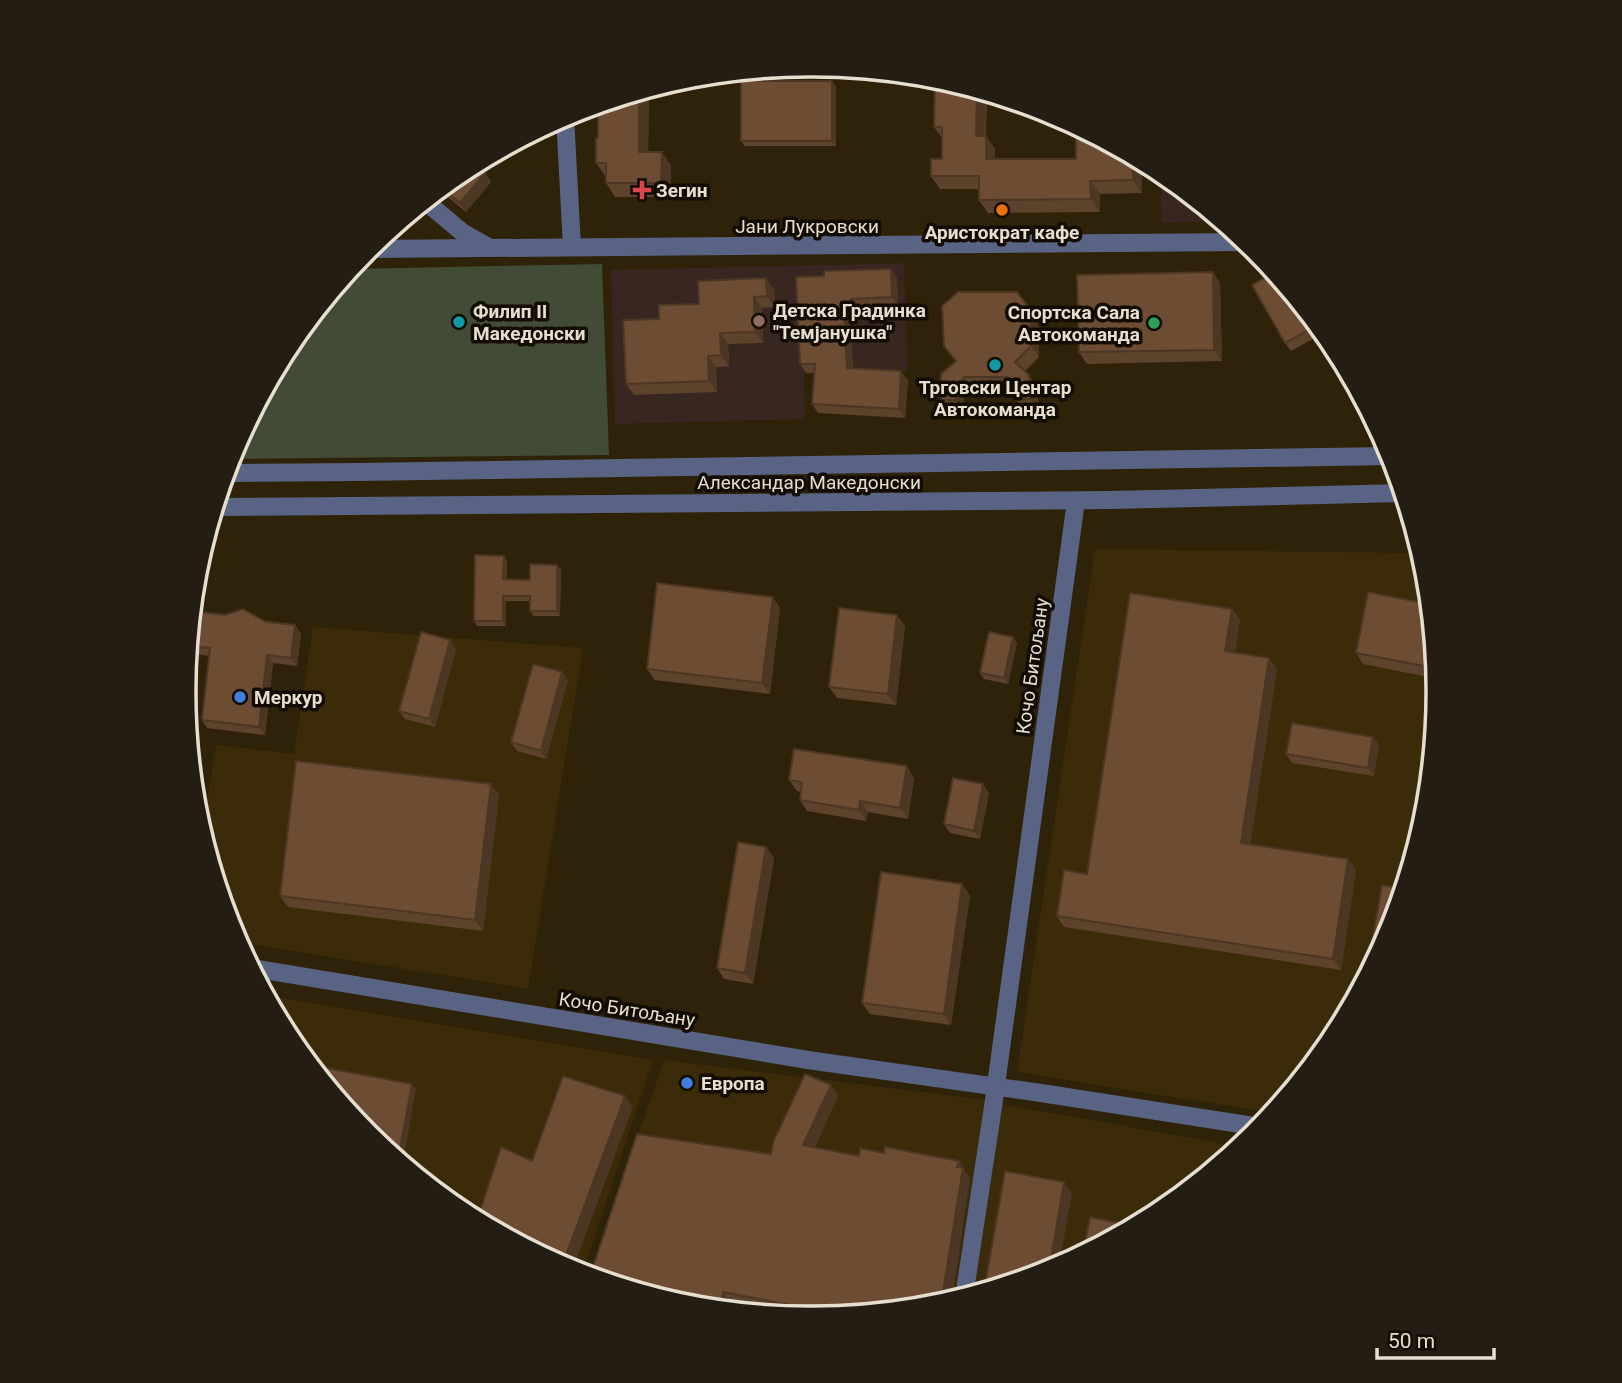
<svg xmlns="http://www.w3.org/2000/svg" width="1622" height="1383" font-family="Roboto,sans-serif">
<rect width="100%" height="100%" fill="#2e2208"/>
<g fill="#3b2b08">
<path d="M1095 549 1421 553 1426 570 1438 692 1426 814 1390 932 1332 1040 1272 1113 1017 1072Z"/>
<path d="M313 627 583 648 528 989 238 942 232 931 202 834 216 745 294 754Z"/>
<path d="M266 995 653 1060 582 1274 571 1270 462 1212 368 1134 290 1039Z"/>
<path d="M664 1060 987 1100 955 1300 933 1306 811 1318 688 1306 589 1276Z"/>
<path d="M1002 1104 1240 1147 1159 1213 1050 1271 974 1294Z"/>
</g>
<g fill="#382620">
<path d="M1160 171 1221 221 1162 223Z"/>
<path d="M904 263 907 371 804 374 805 419 615 424 611 270Z"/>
</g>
<path fill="#414b35" d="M602 264 609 455 230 459 232 451 290 343 351 269Z"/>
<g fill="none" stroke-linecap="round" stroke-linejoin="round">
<g stroke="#596484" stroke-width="18">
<path d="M565 116 572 247"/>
<path d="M425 201 462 232 490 248"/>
<path d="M367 249 1247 242"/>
<path d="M252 968 808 1060 1041 1093 1260 1127"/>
<path d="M964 1297 993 1107 1076 501"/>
</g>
<g stroke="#596484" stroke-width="18">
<path d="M226 473 358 472 1391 456"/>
<path d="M215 507 1111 500 1403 493"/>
</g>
</g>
<g fill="#5d422c">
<path d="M862 70 934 77 987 93 986 136 995 149V159H1076L1089 133 1135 158V161L1142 170V193L1100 194V212L988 213 979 200V189H940L931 176 942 159V138L934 127 935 78H868Z"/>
<path d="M836 87V146H745L741 141Z"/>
<path d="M649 89 648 152 671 165V197H615L606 183V177L596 163 598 138Z"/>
<path d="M463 170 485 173 491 182 466 212 439 190Z"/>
<path d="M1213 272 1220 283 1222 361 1087 364 1079 352Z"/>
<path d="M1274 273 1324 333 1291 351 1285 343Z"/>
<path d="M824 276 897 278 898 306 858 308V323H851L853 368 908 380 905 418 818 413 812 404 814 373H806L800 364Z"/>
<path d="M774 289 775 307 762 308 763 343 728 344 729 366 716 367 717 392 634 395 626 384 659 319 699 304Z"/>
<path d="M1038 320 1039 357 1025 371 1037 387 1039 410 1024 411 1016 400 1015 388H973L964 397V411H949L941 400 956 362 944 346Z"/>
<path d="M507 560V579L530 580 561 569 560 616H533L530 611V601H506V626H477L474 621Z"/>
<path d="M1429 604 1435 666 1433 678 1363 664 1356 653Z"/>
<path d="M780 608 770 694 655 680 647 669Z"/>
<path d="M1232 609 1240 620 1235 653 1269 658 1277 669 1250 844 1348 859 1356 870 1341 970 1064 927 1057 916 1087 874Z"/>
<path d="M225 615 295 625 301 634 297 666 273 663 265 735 207 728 202 720 209 656 195 654 189 646Z"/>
<path d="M905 626 896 705 837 698 829 687Z"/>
<path d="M1017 643 1008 684 984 679 980 673Z"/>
<path d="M456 649 435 727 405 719 399 711Z"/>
<path d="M568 680 546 759 517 751 511 742Z"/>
<path d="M1373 737 1379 745 1374 776 1292 763 1286 754Z"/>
<path d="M914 778 908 819 868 812 866 821 807 811 800 800 801 792 797 791 789 780Z"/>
<path d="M491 784 499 795 483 931 288 907 280 896Z"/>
<path d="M989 793 980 839 950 833 944 824Z"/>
<path d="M766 847 774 858 753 984 724 979 717 968Z"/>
<path d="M970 895 951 1025 870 1014 862 1003Z"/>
<path d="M831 1085 838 1096 815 1147 859 1156 884 1153 959 1161 970 1179 811 1318 791 1316 790 1314 731 1303V1310L688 1306 771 1154Z"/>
</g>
<g fill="#4c3624">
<path d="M832 81 836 87V146L832 141Z"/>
<path d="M649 89 648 165 639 152V92Z"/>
<path d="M977 90 987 93 985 149 976 136Z"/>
<path d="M986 136 995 149V172L986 159Z"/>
<path d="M662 152 671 165V197L661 183Z"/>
<path d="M1126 153 1135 158V161L1142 170V193L1133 180 1126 157Z"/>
<path d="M485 173 491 182 466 212 460 203Z"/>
<path d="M1090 181 1100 194V212L1091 199Z"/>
<path d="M891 269 897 278 898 306 892 297Z"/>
<path d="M1213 272 1220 283 1222 361 1214 350Z"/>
<path d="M766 278 774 289 775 307 767 296Z"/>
<path d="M754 297 762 308 763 343 755 332Z"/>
<path d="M851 299 858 308V323L852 314Z"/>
<path d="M1030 309 1038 320 1039 357 1031 346Z"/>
<path d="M844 314 851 323 853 377 847 368Z"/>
<path d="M720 333 728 344 729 366 721 355Z"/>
<path d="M708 356 716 367 717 392 709 381Z"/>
<path d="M901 371 908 380 905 418 899 409Z"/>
<path d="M1029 375 1037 387 1039 410 1031 399Z"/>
<path d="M956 386 964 397V411L956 400Z"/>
<path d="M504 556 507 560V584L503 579Z"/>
<path d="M557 565 561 569 560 616 557 611Z"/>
<path d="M503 596 506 601V626L503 621Z"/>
<path d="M773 597 780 608 770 694 762 683Z"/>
<path d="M1232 609 1240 620 1233 662 1225 651Z"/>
<path d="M897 615 905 626 896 705 888 694Z"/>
<path d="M295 625 301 634 297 666 291 658Z"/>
<path d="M1432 632 1435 666 1433 678 1425 666Z"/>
<path d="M1013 637 1017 643 1008 684 1004 678Z"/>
<path d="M450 640 456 649 435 727 429 719Z"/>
<path d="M267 655 273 663 265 735 259 727Z"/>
<path d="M1269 658 1277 669 1249 854 1241 843Z"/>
<path d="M562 672 568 680 546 759 541 751Z"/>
<path d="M1373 737 1379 745 1374 776 1368 768Z"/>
<path d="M907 766 914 778 908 819 900 808Z"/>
<path d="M491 784 499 795 483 931 475 920Z"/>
<path d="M983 784 989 793 980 839 974 831Z"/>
<path d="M860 801 868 812 866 821 859 810Z"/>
<path d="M766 847 774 858 753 984 745 973Z"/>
<path d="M1348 859 1356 870 1341 970 1333 959Z"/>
<path d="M962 884 970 895 951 1025 944 1014Z"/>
<path d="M412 1084 416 1089 403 1163 398 1160Z"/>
<path d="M831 1085 838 1096 811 1156 803 1145Z"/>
<path d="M625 1096 633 1107 572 1271 571 1270 562 1266Z"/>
<path d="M959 1161 970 1179 952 1301 941 1304Z"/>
<path d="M1064 1182 1072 1193 1059 1266 1049 1271Z"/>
<path d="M723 1292 731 1303V1310L722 1309Z"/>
</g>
<g fill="#6c4d33" stroke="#4c3624" stroke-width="2">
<path d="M935 77 977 90 976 136H986V159H1076V133H1089L1126 153V157H1133V180L1090 181 1091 199 979 200V176H931V159H942V127H934Z"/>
<rect x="741" y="81" width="91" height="60"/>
<path d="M639 92V152H662L661 183H606V163H596V138H598V104Z"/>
<path d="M474 164 485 173 460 203 441 188 463 170Z"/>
<path d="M891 269 892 297 851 299 852 314H844L847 368 901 371 899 409 812 404 815 364H800L796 277 824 276V271Z"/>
<path d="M1213 272 1214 350 1079 352 1077 275Z"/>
<path d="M1274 273 1317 325 1285 343 1252 285Z"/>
<path d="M766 278 767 296 754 297 755 332 720 333 721 355 708 356 709 381 626 384 623 320 659 319V305L699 304 698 281Z"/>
<path d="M958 292H1017L1030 309 1031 346 1015 362 1029 375 1031 399 1016 400 1015 386 1007 377H965L956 386V400H941V374L956 361 944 346 942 306Z"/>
<path d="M475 555 504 556 503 579 530 580V564L557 565V611H530V596H503V621H474Z"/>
<path d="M657 583 773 597 762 683 647 669Z"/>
<path d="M1368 592 1429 604 1432 632 1425 666 1356 653Z"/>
<path d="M1130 593 1232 609 1225 651 1269 658 1241 843 1348 859 1333 959 1057 916 1064 870 1087 874Z"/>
<path d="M839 608 897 615 888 694 829 687Z"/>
<path d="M243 609 266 622 295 625 291 658 267 655 259 727 202 720 210 648 189 646 193 611 225 615Z"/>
<path d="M421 632 450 640 429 719 399 711Z"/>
<path d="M989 632 1013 637 1004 678 980 673Z"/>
<path d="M533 664 562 672 541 751 511 742Z"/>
<path d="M1437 680 1438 692V694L1435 693Z"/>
<path d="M1292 723 1373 737 1368 768 1286 754Z"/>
<path d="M794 749 907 766 900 808 860 801 859 810 800 800 802 782 789 780Z"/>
<path d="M296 761 491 784 475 920 280 896Z"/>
<path d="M953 778 983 784 974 831 944 824Z"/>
<path d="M738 842 766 847 745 973 717 968Z"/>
<path d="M881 872 962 884 944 1014 862 1003Z"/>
<path d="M1382 885 1403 889 1390 932 1366 976Z"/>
<path d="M311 1065 412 1084 398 1160 368 1134Z"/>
<path d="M805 1074 831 1085 803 1145 859 1156 860 1148 884 1153 885 1147 959 1161 957 1167 963 1168 941 1304 933 1306 812 1318 789 1313 790 1305 723 1292 722 1309 688 1306 590 1276 637 1134 771 1154 774 1140Z"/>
<path d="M563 1076 625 1096 562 1266 477 1220 501 1147 532 1161Z"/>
<path d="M1005 1171 1064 1182 1049 1271 984 1291Z"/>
<path d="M1090 1217 1134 1226 1083 1253Z"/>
</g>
<path fill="#e0444e" stroke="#120c04" stroke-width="2.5" d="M638.5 179.5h7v7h7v7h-7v7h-7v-7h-7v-7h7z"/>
<circle fill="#e8710a" stroke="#120c04" stroke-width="2.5" cx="1002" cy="210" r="7"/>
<circle fill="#8d6e63" stroke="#120c04" stroke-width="2.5" cx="759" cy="321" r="7"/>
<g fill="#0f9aa8" stroke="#120c04" stroke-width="2.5">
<circle cx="459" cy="322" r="7"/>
<circle cx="995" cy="365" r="7"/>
</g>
<circle fill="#2e9e5b" stroke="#120c04" stroke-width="2.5" cx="1154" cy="323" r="7"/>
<g fill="#3f7fe0" stroke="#120c04" stroke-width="2.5">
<circle cx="240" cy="697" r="7"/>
<circle cx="687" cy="1083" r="7"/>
</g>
<g text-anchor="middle" stroke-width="7" stroke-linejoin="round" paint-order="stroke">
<g font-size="19" font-weight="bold" fill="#e6decf" stroke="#120c04" text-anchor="start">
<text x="656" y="197">Зегин</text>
<text x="1002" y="239" text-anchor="middle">Аристократ кафе</text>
<text x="773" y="317">Детска Градинка<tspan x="773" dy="22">"Темјанушка"</tspan></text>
<text x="473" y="318">Филип II<tspan x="473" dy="22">Македонски</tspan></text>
<text x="1140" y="319" text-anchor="end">Спортска Сала<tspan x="1140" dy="22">Автокоманда</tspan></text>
<text x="995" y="394" text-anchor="middle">Трговски Центар<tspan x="995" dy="22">Автокоманда</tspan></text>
<text x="254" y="704">Меркур</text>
<text x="701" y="1090">Европа</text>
</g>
<g font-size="19" fill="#e6decf" stroke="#120c04">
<text x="807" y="233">Јани Лукровски</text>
<text x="809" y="489">Александар Македонски</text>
<text transform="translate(1032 666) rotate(-82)" y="7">Кочо Битољану</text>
<text transform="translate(627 1009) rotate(9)" y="7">Кочо Битољану</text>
</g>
</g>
<path d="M0 0H1622V1383H0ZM810 77H812A614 614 0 0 1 1426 691V692A614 614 0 0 1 812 1306H810A614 614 0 0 1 196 692V691A614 614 0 0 1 810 77Z" fill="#231d14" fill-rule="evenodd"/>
<path fill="none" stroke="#e6decf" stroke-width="3.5" d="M810 77H812A614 614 0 0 1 1426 691V692A614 614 0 0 1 812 1306H810A614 614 0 0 1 196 692V691A614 614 0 0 1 810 77Z"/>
<path d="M1377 1348v10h117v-10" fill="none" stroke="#e6decf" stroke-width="3.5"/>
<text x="1388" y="1348" font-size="21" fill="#e6decf" stroke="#120c04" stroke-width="5" paint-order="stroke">50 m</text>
</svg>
